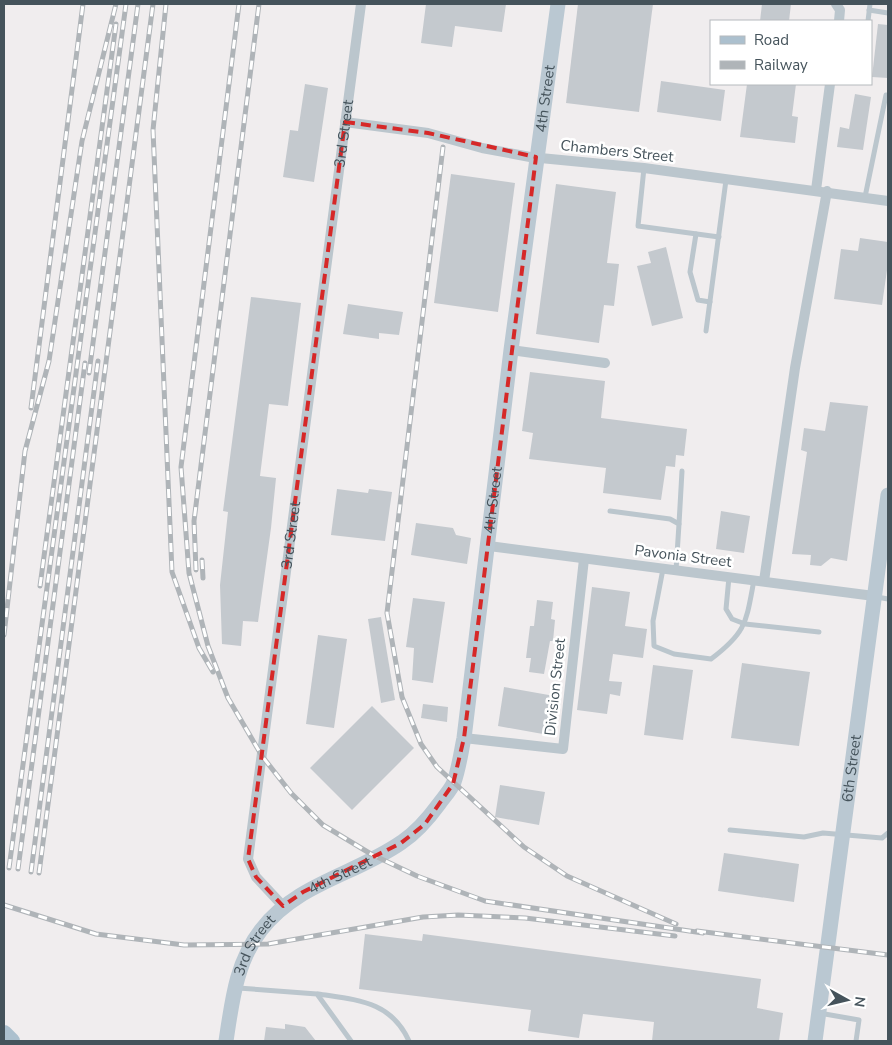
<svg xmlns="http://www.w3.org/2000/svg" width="892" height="1045" font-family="'Nunito Sans',sans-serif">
<rect width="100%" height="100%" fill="#f0edee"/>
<g fill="#c4c9ce">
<path d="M426 4H506L502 32 455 26 452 47 421 43Z"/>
<path d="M578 4H653L639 112 566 103Z"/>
<path d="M762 4H791L789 21H760Z"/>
<path d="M878 24 888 25V78L872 77Z"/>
<path d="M661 81 725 90 721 121 657 112Z"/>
<path d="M305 84 328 88 314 182 283 177 290 130 298 131Z"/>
<path d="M747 84H796L792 116 798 117 795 143 740 137Z"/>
<path d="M855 94 871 97 863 150 837 147 840 127 849 129Z"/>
<path d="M451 174 515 183 498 312 434 303Z"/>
<path d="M556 184 616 192 607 263 619 264 614 306 604 305 599 343 536 334Z"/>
<path d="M860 238 888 242V263L882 305 834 299 841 249 858 251Z"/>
<path d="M666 247 683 318 652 326 637 266 651 263 648 252Z"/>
<path d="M251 297 301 303 288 406 269 404 260 476 276 478 271 528 258 622 243 621 241 646 222 644 220 585 228 512 223 511Z"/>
<path d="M348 304 403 312 399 335 379 333V339L343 334Z"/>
<path d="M530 372 605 381 601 418 687 429 684 456 676 455 675 467 666 466 661 500 603 493 606 468 529 459 533 433 522 431Z"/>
<path d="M830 402 868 406 847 561 831 558 821 566 810 565 811 555 792 554 807 452 801 450 804 428 825 431Z"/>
<path d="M337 489 368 493 369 489 392 492 385 541 331 535Z"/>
<path d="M721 511 750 516 744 553 716 549Z"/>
<path d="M416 523 453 528 456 535 471 538 467 564 411 555Z"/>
<path d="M592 587 630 592 625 626 647 629 643 658 613 654 609 681 622 682 620 696 610 694 607 714 577 710Z"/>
<path d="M413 598 445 602 433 683 412 680 414 648 406 647Z"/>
<path d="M537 600 553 602 551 619 555 620 553 641H550L544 674 529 672 531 658H526L530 626H534Z"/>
<path d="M381 617 395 700 381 703 368 619Z"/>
<path d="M318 635 347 639 334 728 306 724Z"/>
<path d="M742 663 810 672 799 746 731 738Z"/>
<path d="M653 665 693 670 683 740 644 735Z"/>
<path d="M504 687 560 697 554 736 498 726Z"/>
<path d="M423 704 448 707 447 722 421 718Z"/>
<path d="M372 706 414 748 352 810 310 768Z"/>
<path d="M500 785 545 792 539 825 495 817Z"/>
<path d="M724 853 799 864 794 902 718 891Z"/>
<path d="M365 934 422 941 423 934 761 979 757 1008 783 1013 779 1041H652L654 1022 583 1014 579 1038 528 1031 531 1010 359 989Z"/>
<path d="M285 1024 305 1027 316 1041H264L266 1027 285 1029Z"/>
</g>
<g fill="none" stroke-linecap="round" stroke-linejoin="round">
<g stroke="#bbc6cd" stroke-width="5">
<path d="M869 10 888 13"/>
<path d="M868 21 870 4"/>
<path d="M644 168 638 226 719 237"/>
<path d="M865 197 886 95"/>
<path d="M696 234 690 272 698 300 710 302"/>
<path d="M706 331 726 180"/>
<path d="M610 511 670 519 679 524 676 570"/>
<path d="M679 524 682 471"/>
<path d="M663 569 653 621 654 646 674 654 711 659C747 632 746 622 754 580"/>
<path d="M729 577 726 609 732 619 745 624 819 632"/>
<path d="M877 597 888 599"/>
<path d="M730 830 804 837 823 833 882 838 888 833"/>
<path d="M238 988 317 994 351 1041"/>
<path d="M318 994C357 1000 391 1001 409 1041"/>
<path d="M819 1013 859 1020 856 1041"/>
</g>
<g stroke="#bbc6cd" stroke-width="10">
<path d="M836 4 840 10 839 21"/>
<path d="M345 122 428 133 482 148 530 157 644 168 888 201"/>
<path d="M816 190 830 84"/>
<path d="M511 350 605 363"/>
<path d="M489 546 874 596"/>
<path d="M764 581 795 368 827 191"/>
<path d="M464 738 563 749 584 559"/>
<path id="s1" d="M283 906 256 877 248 859 361 4"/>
</g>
<g stroke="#bac8d2" stroke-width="15">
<path id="s2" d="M226 1041C232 1002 236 962 261 930 297 883 355 875 402 842 417 832 428 819 439 804 443 798 451 790 454 782 459 768 461 752 464 738L511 350 558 4"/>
<path id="s3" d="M815 1041 888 495"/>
</g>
<path stroke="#acc0ce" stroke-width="16" d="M4 1033 12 1041"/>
<defs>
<g id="rail">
<path d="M166 4 153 130 172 572 199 648 213 672"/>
<path d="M239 4 181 467 189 573 208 646 228 698 262 756 291 793 323 825 371 854 417 876 485 901 703 933"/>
<path d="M443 147 387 613 402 697 421 744 437 767 524 847 567 876 676 924"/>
<path d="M89 373 138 4"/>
<path d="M31 408 83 4"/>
<path d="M202 560 203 578"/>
<path d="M196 570 194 521 259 4"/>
<path d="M40 586 116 24"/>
<path d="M4 635 25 451 49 361 82 141 116 4"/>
<path d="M9 868 126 4"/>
<path d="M18 869 85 363"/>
<path d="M31 872 98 361"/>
<path d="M39 873 153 4"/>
<path d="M4 905 96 934 184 945 268 944 423 917 458 915 525 918 675 936"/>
<path d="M697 931 888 955"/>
</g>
</defs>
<use href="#rail" stroke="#afb4b8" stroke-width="5"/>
<use href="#rail" stroke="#fff" stroke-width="3" stroke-dasharray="9" stroke-linecap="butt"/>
</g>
<path fill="none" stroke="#d62828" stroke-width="4" stroke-dasharray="10 6" stroke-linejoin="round" d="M345 122 428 133 536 157 464 738 453 784 425 824 401 843 303 892 283 906 256 877 248 859Z"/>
<g text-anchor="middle" stroke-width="5" stroke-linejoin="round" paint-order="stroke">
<g font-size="15" fill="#45535b" stroke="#fff">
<text dy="5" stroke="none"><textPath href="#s2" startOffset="1055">4th Street</textPath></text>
<text dy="5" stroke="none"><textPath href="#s1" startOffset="791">3rd Street</textPath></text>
<text transform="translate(617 151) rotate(6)" y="5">Chambers Street</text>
<text dy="5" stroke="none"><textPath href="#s2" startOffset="650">4th Street</textPath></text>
<text dy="5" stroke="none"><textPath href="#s1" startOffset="386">3rd Street</textPath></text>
<text transform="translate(683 556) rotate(7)" y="5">Pavonia Street</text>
<text transform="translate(555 687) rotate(-84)" y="5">Division Street</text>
<text dy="5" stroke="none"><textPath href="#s3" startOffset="275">6th Street</textPath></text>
<text dy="5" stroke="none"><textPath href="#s2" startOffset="215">4th Street</textPath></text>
<text dy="5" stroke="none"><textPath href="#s2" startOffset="101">3rd Street</textPath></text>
</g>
</g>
<rect width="892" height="1045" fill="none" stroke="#45535b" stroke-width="10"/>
<rect x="710" y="20" width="162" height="65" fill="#ffffff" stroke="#b5babd"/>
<rect x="720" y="36" width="25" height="8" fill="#acc0ce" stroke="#b5babd"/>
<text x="754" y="45" font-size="15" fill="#45535b">Road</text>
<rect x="720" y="61" width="25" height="8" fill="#afb4b8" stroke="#b5babd"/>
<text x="754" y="70" font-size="15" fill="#45535b">Railway</text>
<g transform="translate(847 1000) rotate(98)" stroke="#ffffff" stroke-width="4" paint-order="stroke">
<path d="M0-4L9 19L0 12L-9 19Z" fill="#45535b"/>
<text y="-8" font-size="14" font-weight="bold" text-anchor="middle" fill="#45535b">N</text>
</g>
</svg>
